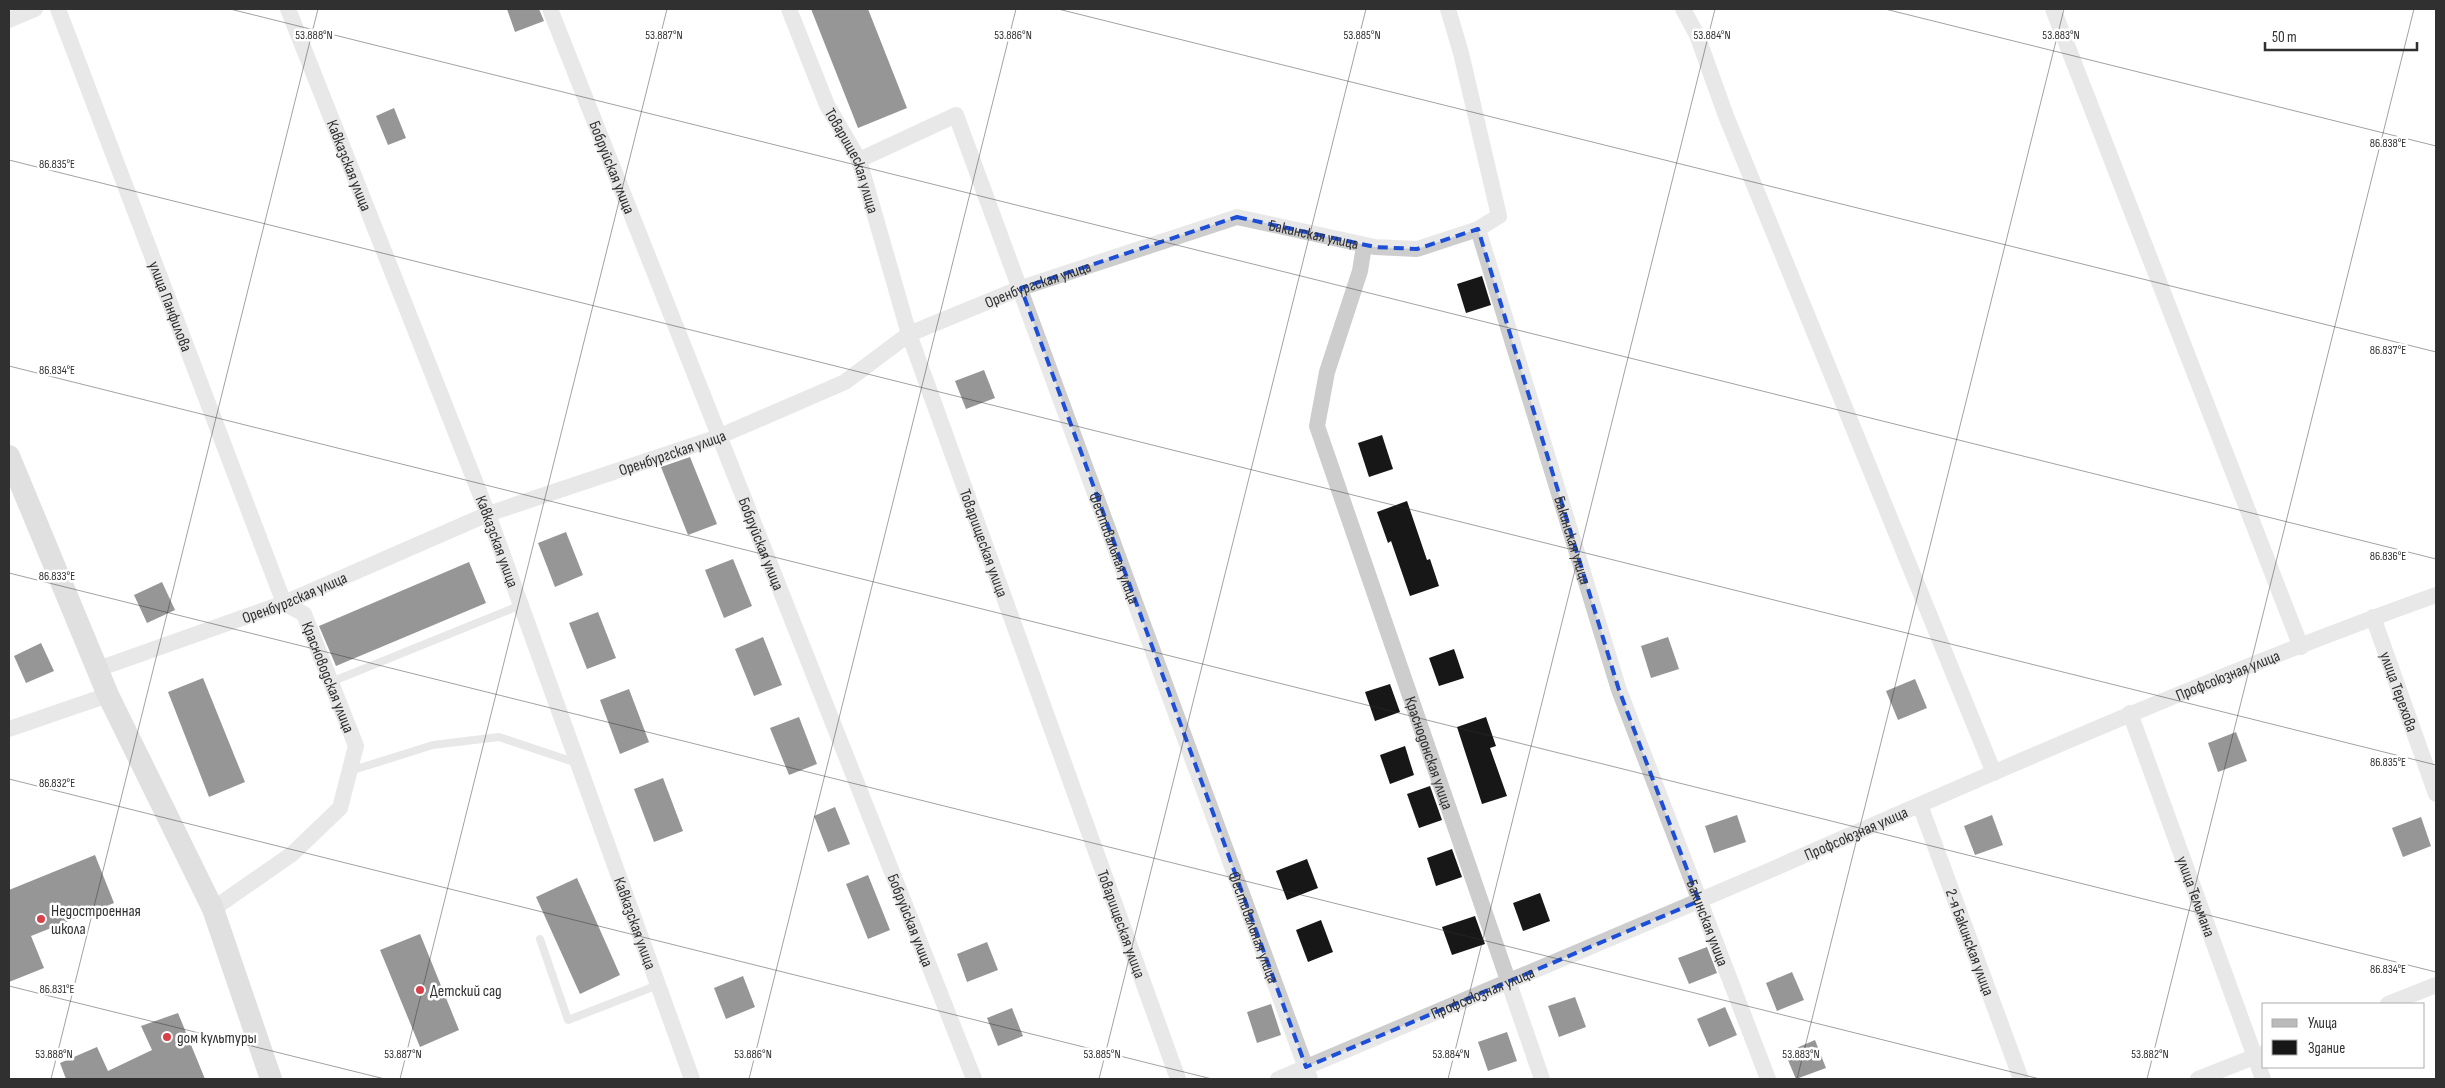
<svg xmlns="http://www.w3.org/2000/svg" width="2445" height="1088" font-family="'Sofia Sans Condensed',sans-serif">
<rect width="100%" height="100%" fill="#fff"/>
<g fill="#171717">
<path d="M507 9H539L544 21 515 32Z"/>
<path d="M811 9H868L907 108 858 128Z"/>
<path d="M394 108 406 138 388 145 376 116Z"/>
<path d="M1482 276 1491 305 1466 313 1457 284Z"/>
<path d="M984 370 995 398 966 409 955 381Z"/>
<path d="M1382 435 1393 469 1369 477 1358 443Z"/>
<path d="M690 457 717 524 688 535 661 467Z"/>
<path d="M1407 501 1427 560 1430 559 1439 586 1410 596 1391 541 1388 543 1377 512Z"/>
<path d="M566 532 583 575 555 587 538 543Z"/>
<path d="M733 559 752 606 724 618 705 570Z"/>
<path d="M469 562 486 603 336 666 319 626Z"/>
<path d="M162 582 175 610 147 623 134 595Z"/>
<path d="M598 612 616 658 587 669 569 623Z"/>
<path d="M763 637 782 685 754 696 735 649Z"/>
<path d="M1668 637 1679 669 1651 678 1641 646Z"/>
<path d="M41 643 54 671 26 683 14 656Z"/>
<path d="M1454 649 1464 678 1439 686 1429 658Z"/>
<path d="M203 678 245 782 209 797 168 692Z"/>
<path d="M1915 679 1927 708 1898 720 1886 691Z"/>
<path d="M1390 684 1400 712 1375 721 1365 692Z"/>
<path d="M629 689 649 742 620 754 600 700Z"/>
<path d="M799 717 817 764 789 775 770 728Z"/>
<path d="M1486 717 1496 746 1490 748 1507 796 1482 804 1457 727Z"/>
<path d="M2236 732 2247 761 2218 772 2208 743Z"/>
<path d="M1405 746 1414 775 1390 784 1380 755Z"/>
<path d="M663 778 683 831 654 842 634 789Z"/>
<path d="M1430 786 1442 820 1419 828 1407 794Z"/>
<path d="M835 807 850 844 828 852 814 816Z"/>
<path d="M1737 815 1746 842 1714 853 1705 826Z"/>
<path d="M1992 815 2003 845 1975 855 1964 826Z"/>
<path d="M2421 817 2431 846 2403 857 2392 828Z"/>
<path d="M1452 849 1462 877 1436 886 1427 858Z"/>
<path d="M95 855 114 903 31 936 44 968 9 982V890Z"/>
<path d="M1307 859 1318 888 1287 900 1276 871Z"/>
<path d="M868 875 890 930 868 939 846 884Z"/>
<path d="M577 878 620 975 580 994 536 897Z"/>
<path d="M1540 893 1550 921 1523 931 1513 903Z"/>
<path d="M1475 916 1485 944 1452 955 1442 927Z"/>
<path d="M1321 920 1333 952 1308 962 1296 930Z"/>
<path d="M420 934 459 1030 420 1047 380 950Z"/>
<path d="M987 942 998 970 967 982 957 954Z"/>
<path d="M1707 947 1717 973 1689 984 1678 958Z"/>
<path d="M1792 972 1804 1000 1777 1011 1766 983Z"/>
<path d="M743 976 755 1007 726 1019 714 988Z"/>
<path d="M1575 997 1586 1027 1559 1037 1548 1006Z"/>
<path d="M1271 1004 1281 1035 1257 1043 1247 1012Z"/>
<path d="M1725 1007 1737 1035 1709 1047 1697 1019Z"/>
<path d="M1012 1008 1023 1036 998 1046 987 1018Z"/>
<path d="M178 1013 205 1079H66L60 1063 97 1047 108 1071 152 1050 141 1026Z"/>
<path d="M1507 1032 1517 1061 1488 1071 1478 1042Z"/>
<path d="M1815 1040 1826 1068 1796 1079 1785 1053Z"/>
</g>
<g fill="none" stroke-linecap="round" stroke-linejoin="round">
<g stroke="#cdcdcd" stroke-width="8">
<path d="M331 682 521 605"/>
<path d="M350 771 433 745 499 737 577 763"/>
<path d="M540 939 568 1020 658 985"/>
</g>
<g stroke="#cdcdcd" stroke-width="16">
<path id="s1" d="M58 9 284 603 304 614 356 746 340 808 292 854 213 909"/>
<path id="s2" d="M288 9 488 514 692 1079"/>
<path id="s3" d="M550 9 974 1079"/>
<path id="s4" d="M789 9 827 105 859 160 909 334 1178 1079"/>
<path d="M1448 9 1461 53 1499 216 1478 229"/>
<path d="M1683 9 1697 35 1726 116 1994 773"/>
<path d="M2053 9 2301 647"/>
<path d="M9 20 35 9"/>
<path id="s5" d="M859 160 956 115 1310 1079"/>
<path id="s6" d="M1364 246 1360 271 1327 372 1317 426 1542 1079"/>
<path id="s7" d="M2373 617 2436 794"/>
<path id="s8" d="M98 669 284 603 488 514 718 437 845 382 909 334 1021 288 1237 217 1375 247 1417 249 1478 229 1619 690 1768 1079"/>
<path id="s9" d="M2130 713 2263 1079"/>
<path d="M9 729 108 695"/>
<path id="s10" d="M1920 805 2021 1079"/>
<path d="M2388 1004 2436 985"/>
<path id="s11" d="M1278 1079C1441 1009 1604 942 1766 872 1988 775 2209 676 2436 595"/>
<path d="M2198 1079 2264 1053"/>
</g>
<path stroke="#bababa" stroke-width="22" d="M9 456 108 695 213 909 271 1079"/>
</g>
<path d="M0 0H2445V1088H0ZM1237 217 1375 247 1417 249 1478 229 1619 690 1699 901 1306 1067 1021 288Z" fill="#fff" fill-opacity=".55" fill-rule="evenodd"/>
<path fill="none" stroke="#1d4ed8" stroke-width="4" stroke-dasharray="10 6" stroke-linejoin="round" d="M1237 217 1375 247 1417 249 1478 229 1619 690 1699 901 1306 1067 1021 288Z"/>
<path fill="none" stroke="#303030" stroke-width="1" stroke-opacity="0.45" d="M230 9 2436 559M1058 9 2436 352M1885 9 2436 146M9 160 2436 765M9 366 2436 972M9 573 2040 1079M9 779 1212 1079M9 986 385 1079M51 1079 318 9M400 1079 667 9M749 1079 1016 9M1099 1079 1366 9M1448 1079 1715 9M1797 1079 2064 9M2147 1079 2414 9"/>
<g fill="#d9414a" stroke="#fff" stroke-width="2">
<circle cx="41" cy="919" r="5"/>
<circle cx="420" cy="990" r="5"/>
<circle cx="167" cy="1037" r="5"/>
</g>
<g text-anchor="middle" stroke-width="5" stroke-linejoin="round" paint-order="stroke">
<g font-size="16" fill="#303030" stroke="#fff">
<text dy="6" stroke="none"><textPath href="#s4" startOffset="165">Товарищеская улица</textPath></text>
<text dy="6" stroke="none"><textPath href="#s2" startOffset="168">Кавказская улица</textPath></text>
<text dy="6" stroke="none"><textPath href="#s3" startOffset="170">Бобруйская улица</textPath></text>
<text dy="6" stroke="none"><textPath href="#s8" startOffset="1308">Бакинская улица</textPath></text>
<text dy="6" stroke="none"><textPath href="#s8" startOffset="1019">Оренбургская улица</textPath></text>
<text dy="6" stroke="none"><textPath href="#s1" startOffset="318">улица Панфилова</textPath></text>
<text dy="6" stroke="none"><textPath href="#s8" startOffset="614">Оренбургская улица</textPath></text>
<text dy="6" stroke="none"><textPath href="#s8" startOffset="1802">Бакинская улица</textPath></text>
<text dy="6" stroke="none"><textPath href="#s2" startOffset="572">Кавказская улица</textPath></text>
<text dy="6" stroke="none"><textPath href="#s4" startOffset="570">Товарищеская улица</textPath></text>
<text dy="6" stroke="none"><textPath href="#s3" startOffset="575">Бобруйская улица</textPath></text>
<text dy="6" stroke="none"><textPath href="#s5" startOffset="568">Фестивальная улица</textPath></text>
<text dy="6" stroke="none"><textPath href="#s8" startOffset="209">Оренбургская улица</textPath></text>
<text dy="6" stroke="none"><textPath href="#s11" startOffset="1032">Профсоюзная улица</textPath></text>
<text dy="6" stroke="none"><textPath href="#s1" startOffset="726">Красноводская улица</textPath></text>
<text dy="6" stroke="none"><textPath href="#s7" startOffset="79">улица Терехова</textPath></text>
<text dy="6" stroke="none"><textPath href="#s6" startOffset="532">Краснодонская улица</textPath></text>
<text dy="6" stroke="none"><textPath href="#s11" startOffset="628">Профсоюзная улица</textPath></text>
<text dy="6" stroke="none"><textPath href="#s9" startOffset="195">улица Тельмана</textPath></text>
<text dy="6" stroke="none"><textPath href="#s3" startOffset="980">Бобруйская улица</textPath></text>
<text dy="6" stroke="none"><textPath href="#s2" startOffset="978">Кавказская улица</textPath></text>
<text dy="6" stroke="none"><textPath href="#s8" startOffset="2208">Бакинская улица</textPath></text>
<text dy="6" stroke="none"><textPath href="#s4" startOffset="975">Товарищеская улица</textPath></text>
<text dy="6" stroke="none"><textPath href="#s5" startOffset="972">Фестивальная улица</textPath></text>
<text dy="6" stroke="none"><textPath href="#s10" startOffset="146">2-я Бакинская улица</textPath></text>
<text dy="6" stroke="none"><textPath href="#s11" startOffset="222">Профсоюзная улица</textPath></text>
</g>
<g font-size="16" fill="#303030" stroke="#fff" text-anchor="start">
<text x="51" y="916">Недостроенная<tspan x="51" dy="18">школа</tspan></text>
<text x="430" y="996">Детский сад</text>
<text x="177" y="1043">дом культуры</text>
</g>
</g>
<g font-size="12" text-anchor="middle" fill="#303030" stroke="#fff" stroke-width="5" stroke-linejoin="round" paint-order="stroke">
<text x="314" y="39">53.888°N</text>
<text x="664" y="39">53.887°N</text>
<text x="1013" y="39">53.886°N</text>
<text x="1362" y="39">53.885°N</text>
<text x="1712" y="39">53.884°N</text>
<text x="2061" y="39">53.883°N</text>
<text x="2388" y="147">86.838°E</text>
<text x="57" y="168">86.835°E</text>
<text x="2388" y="354">86.837°E</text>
<text x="57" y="374">86.834°E</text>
<text x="2388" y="560">86.836°E</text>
<text x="57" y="580">86.833°E</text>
<text x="2388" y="766">86.835°E</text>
<text x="57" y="787">86.832°E</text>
<text x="2388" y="973">86.834°E</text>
<text x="57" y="993">86.831°E</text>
<text x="54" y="1058">53.888°N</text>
<text x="403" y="1058">53.887°N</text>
<text x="753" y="1058">53.886°N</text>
<text x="1102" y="1058">53.885°N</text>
<text x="1451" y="1058">53.884°N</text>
<text x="1801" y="1058">53.883°N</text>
<text x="2150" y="1058">53.882°N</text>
</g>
<rect width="2445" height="1088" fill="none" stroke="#303030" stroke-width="20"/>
<rect x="2262" y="1003" width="162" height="65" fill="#ffffff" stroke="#acacac"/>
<rect x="2272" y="1019" width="25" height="8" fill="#bababa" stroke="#acacac"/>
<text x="2308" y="1028" font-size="15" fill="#303030">Улица</text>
<rect x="2272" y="1040" width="25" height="15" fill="#171717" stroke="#acacac"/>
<text x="2308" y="1053" font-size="15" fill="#303030">Здание</text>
<path d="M2265 42v8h152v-8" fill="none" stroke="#303030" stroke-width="2.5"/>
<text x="2272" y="42" font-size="15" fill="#303030" stroke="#ffffff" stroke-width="4" paint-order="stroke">50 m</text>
</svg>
